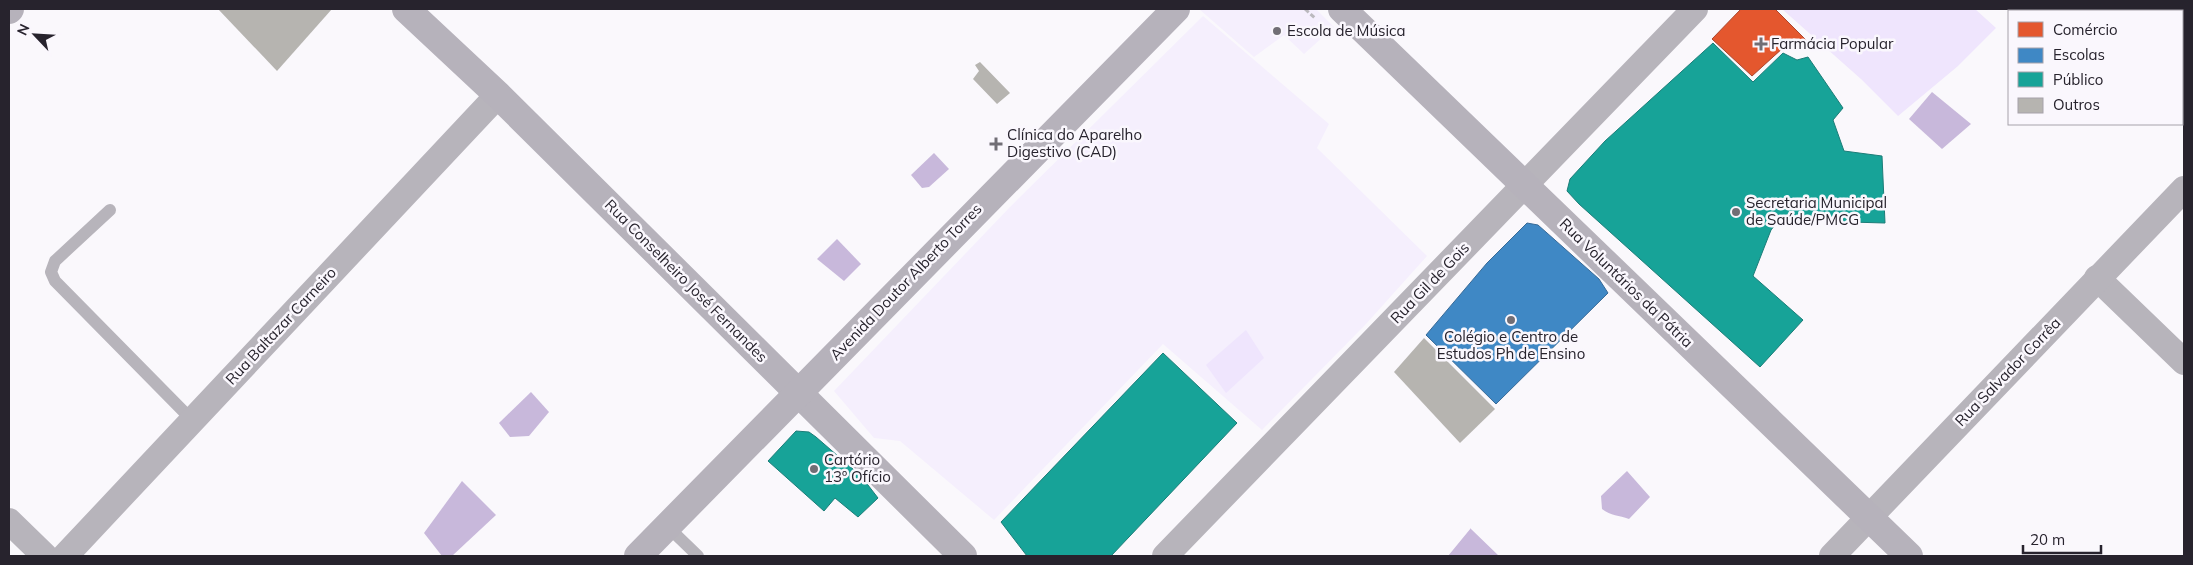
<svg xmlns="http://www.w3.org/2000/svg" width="2193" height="565" font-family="Mulish,sans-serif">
<rect width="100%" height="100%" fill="#faf8fc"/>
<g fill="#f5effd">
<path d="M1199 9H1316L1334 27 1304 54 1284 35 1254 57Z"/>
<path d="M1203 16 1329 124 1317 148 1427 256 1366 324 1262 430 1163 344 994 520 900 441 874 438 834 391 1010 207Z"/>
</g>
<g fill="#efe5fd">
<path d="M1782 9H1975L1996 28 1958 66 1898 116 1861 79Z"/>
<path d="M1246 330 1264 358 1226 393 1206 365Z"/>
</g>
<g fill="#c8b8db">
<path d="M1932 92 1971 124 1942 149 1909 119Z"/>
<path d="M934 153 949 169 929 187 922 188 911 175Z"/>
<path d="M837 239 861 264 844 281 817 259Z"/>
<path d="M531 392 549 412 529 436 510 437 499 423Z"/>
<path d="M1627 471 1650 497 1629 519C1619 515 1611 516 1602 509L1601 496Z"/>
<path d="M462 481 496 515 452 556H442L424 533Z"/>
<path d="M1471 528V529L1499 556H1448Z"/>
</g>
<path fill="#e4572e" stroke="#ab472e" d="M1741 9H1775L1807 41 1795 50 1784 47 1752 76 1712 39Z"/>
<path fill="#3f88c5" stroke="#386a97" d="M1527 223 1538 225 1599 279 1608 293 1496 404 1426 335 1487 263Z"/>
<g fill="#17a398" stroke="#1c7d78">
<path d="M1713 43 1753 82 1783 53 1797 60 1808 57 1843 108 1833 120 1844 151 1882 156 1885 223 1779 220 1771 230 1753 276 1803 320 1760 367 1579 204 1567 191 1570 179 1605 141Z"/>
<path d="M1163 353 1237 423 1111 556H1027L1001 522Z"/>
<path d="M796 431 809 432 816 437 861 476 878 498 858 517 835 498 824 511 768 461Z"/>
</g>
<g fill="#b6b4b0">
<path d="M218 9H332L277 71Z"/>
<path d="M980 62 1010 93 997 104 973 79 979 71 975 65Z"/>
<path d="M1424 338 1495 409 1460 443 1394 372Z"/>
</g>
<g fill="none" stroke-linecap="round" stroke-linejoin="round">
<path stroke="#bbb9be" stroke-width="3" stroke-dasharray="5 2.5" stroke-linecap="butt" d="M1305 9 1316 19"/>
<g stroke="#b7b4bb" stroke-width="12">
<path d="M110 210 55 261 51 272 55 281 192 420"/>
<path d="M667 526 698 556"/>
</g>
<g stroke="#b7b4bb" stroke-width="26">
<path d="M2086 9 2088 11"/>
<path d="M2097 278 2184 362"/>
<path d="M9 521 45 556"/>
<path d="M65 556 498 95"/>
<path d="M1165 556 1695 9"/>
<path d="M1832 556 2184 189"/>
</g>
<g stroke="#b6b2bb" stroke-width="28">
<path d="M406 9 498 95 963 556"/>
<path d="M1342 9 1909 556"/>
<path d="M9 10 10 9"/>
<path d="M638 556 1176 9"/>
</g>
</g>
<g fill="#716e75" stroke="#faf7fd" stroke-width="2">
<circle cx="1277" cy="31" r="5"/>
<path d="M1758.5 36.5h5v5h5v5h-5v5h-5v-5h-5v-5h5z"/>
<path d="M993.5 136.5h5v5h5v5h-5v5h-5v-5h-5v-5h5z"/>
<circle cx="1736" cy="212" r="5"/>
<circle cx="1511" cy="320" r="5"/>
<circle cx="814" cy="469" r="5"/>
</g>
<g text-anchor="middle" stroke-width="5" stroke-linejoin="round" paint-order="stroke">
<g font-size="15" fill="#27232d" stroke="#faf7fd" text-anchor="start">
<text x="1287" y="36">Escola de Música</text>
<text x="1771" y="49">Farmácia Popular</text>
<text x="1007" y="140">Clínica do Aparelho<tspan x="1007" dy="17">Digestivo (CAD)</tspan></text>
<text x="1746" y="208">Secretaria Municipal<tspan x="1746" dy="17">de Saúde/PMCG</tspan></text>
<text x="1511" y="342" text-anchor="middle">Colégio e Centro de<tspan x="1511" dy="17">Estudos Ph de Ensino</tspan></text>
<text x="824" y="465">Cartório<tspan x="824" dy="17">13º Ofício</tspan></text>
</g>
<g font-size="15" fill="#27232d" stroke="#faf7fd">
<text transform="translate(686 281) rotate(45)" y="5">Rua Conselheiro José Fernandes</text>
<text transform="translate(906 282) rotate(-46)" y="5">Avenida Doutor Alberto Torres</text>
<text transform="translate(1430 283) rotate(-46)" y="5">Rua Gil de Gois</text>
<text transform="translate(1626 283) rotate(44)" y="5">Rua Voluntários da Pátria</text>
<text transform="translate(281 326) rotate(-47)" y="5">Rua Baltazar Carneiro</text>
<text transform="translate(2008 372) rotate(-46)" y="5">Rua Salvador Corrêa</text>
</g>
</g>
<rect width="2193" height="565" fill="none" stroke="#27232d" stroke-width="20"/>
<rect x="2008" y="10" width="175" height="115" fill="#faf7fd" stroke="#a6a2aa"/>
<rect x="2018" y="22" width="25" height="15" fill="#e4572e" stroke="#a6a2aa"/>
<text x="2053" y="35" font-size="15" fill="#27232d">Comércio</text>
<rect x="2018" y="48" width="25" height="15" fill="#3f88c5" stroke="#a6a2aa"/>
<text x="2053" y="60" font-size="15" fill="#27232d">Escolas</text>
<rect x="2018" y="72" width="25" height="15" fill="#17a398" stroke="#a6a2aa"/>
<text x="2053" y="85" font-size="15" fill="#27232d">Público</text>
<rect x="2018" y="98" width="25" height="15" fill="#b6b4b0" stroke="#a6a2aa"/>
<text x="2053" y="110" font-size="15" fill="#27232d">Outros</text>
<g transform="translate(35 35) rotate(295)" stroke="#faf7fd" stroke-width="4" paint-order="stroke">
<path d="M0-4L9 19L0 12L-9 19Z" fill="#27232d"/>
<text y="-8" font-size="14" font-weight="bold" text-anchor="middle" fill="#27232d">N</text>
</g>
<path d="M2023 545v8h78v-8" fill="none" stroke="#27232d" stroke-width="2.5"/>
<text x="2030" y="545" font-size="15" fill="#27232d" stroke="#faf7fd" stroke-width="4" paint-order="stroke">20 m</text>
</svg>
